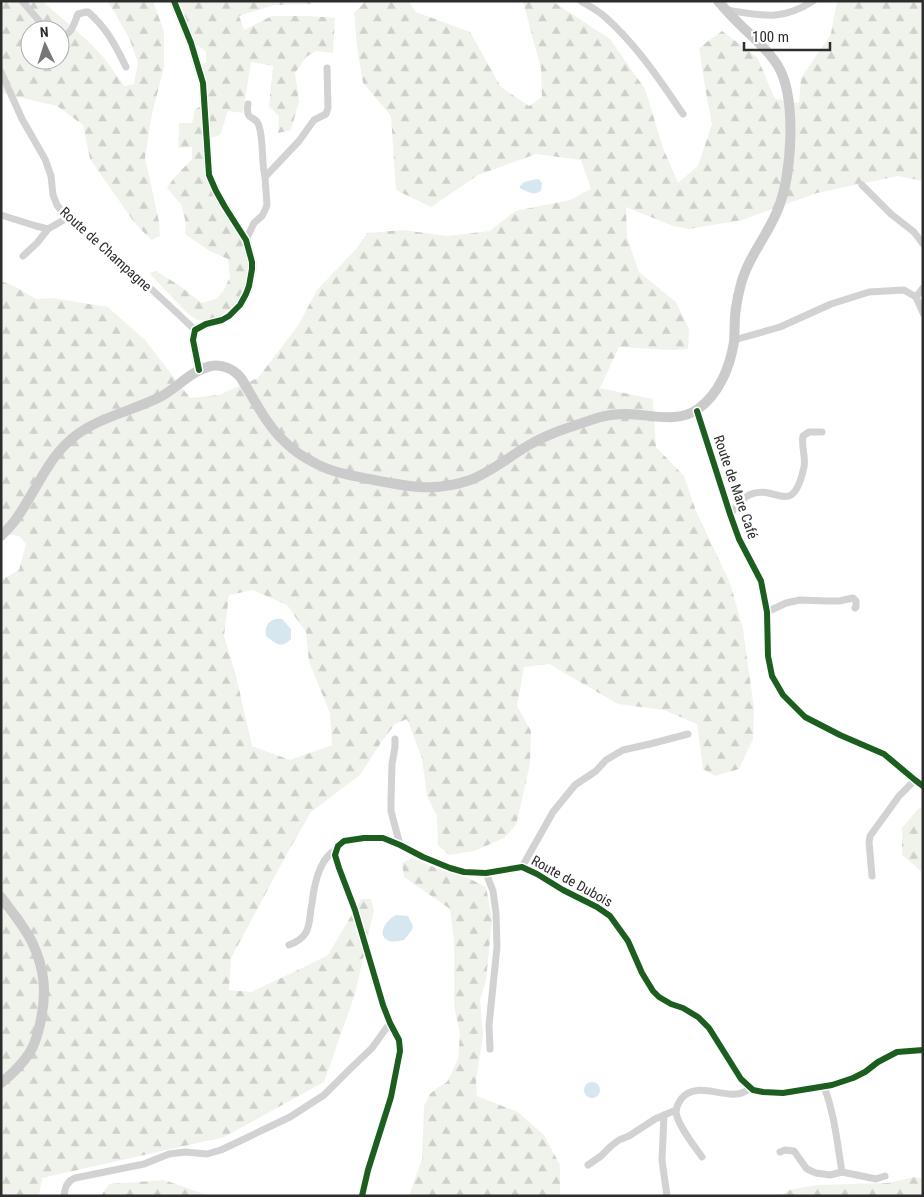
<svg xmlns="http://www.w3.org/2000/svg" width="924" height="1197" font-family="'Roboto Condensed',sans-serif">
<defs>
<pattern id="forest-firs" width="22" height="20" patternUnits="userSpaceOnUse" patternTransform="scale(1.25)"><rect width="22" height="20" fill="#f0f3eb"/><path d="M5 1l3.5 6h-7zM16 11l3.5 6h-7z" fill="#ced1ca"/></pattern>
</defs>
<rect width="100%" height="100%" fill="#fff"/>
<g fill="url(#forest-firs)" fill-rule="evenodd">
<path d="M1 1H42L87 40 105 59 124 86 134 84 138 63 130 40 115 13 107 1H153L164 32V67L152 114 145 157 159 222 160 236 151 240 134 222 90 159 83 125 57 106 1 93ZM30 30H60V60H30Z"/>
<path d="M179 1H310L312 4 274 5 239 16 244 30 272 16H309L335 18 333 53 316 51 306 57 295 73 299 102 291 130 278 133 279 116 269 106 273 66 251 62 243 113 228 111 220 135 210 138 207 175 244 240 250 260 243 293 234 305 220 316 206 320H197L187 313 149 273 156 271 177 284 202 303 216 299 224 290 230 277 228 259 208 250 185 234 186 223 181 204 167 188 174 178 192 159V147L178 148 179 123H192L195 109 207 104V85L202 64 206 63V52L196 44Z"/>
<path d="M366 1H408L416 12 470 32 501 87 529 106 542 97 541 69 523 1H552L610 39 645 89 663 148 678 183 698 166 712 124 705 87 699 48 722 31 757 57 775 99 799 103 801 78 831 34 837 1H923V181L898 176 817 193 742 220 689 229 673 226 626 207 627 237 639 272 676 302 689 329 688 349 672 350 619 347 600 388 653 399 656 447 684 476 696 511 730 583 743 629 754 709 753 739 739 769 715 776 703 769 697 724 664 710 618 704 549 664 524 667 517 706 531 731 530 764 516 825 504 838 474 851 449 855 438 845 437 816 427 796 422 758 407 719 395 724 382 741 360 775 311 812 289 850 231 958 229 990 251 992 296 971 328 955 361 899H371L374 910 355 994 324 1082 224 1137 42 1178 39 1196H1V580L19 570 26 544 19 536 1 533V281L16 287 36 299 52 298 108 307 145 340 190 398 219 395 258 378 299 324 317 290 356 249 367 233 403 230 447 236 490 231 515 211 570 200 591 189 581 160 536 154 478 175 431 207 396 190 391 116 363 83 357 46 354 13ZM253 590 287 605 306 632 309 662 330 713 332 745 290 760 252 746 236 676 224 636 229 595Z"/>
<path d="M923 807V873L902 855V828L918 809Z"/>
<path d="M412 858 438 869 468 878 486 887 492 919 486 980 480 1000 483 1035 476 1080 477 1096 518 1112 544 1135 560 1165V1196H409L422 1159 424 1106 430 1094 437 1088 447 1082 458 1059 460 1034 454 1005V940L450 909 404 877 402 863Z"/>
<path d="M915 1177 923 1179V1196H780L789 1190 817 1185 888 1183Z"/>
<path d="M164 1180 210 1196H101L109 1184Z"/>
</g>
<g fill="#d7e7f0">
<path d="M537 179 540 180 542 183 541 191C533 196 528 192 520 188V186L524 182Z"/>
<path d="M275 619H282L291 629V639C280 650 276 643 266 636 265 627 267 622 275 619Z"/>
<path d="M396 915 408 916 413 926 412 930 404 940C377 947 377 926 396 915Z"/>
<circle cx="592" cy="1090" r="8"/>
</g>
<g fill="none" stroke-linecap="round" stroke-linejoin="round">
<g stroke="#d2d2d2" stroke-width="7">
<path d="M22 1 47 30"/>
<path d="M581 1C589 6 597 10 604 16 636 44 659 79 683 114"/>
<path d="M726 10C761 15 780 22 813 1"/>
<path d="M60 36C72 36 74 23 78 14L86 12H88C106 27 116 46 126 67"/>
<path d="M1 72 22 119 45 159 51 176 53 195 57 205 67 218 137 276 175 311 195 330"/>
<path d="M248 104C245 123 256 114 259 126 264 142 261 160 265 177L299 141 314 120 326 114 328 108 327 68"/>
<path d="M862 185 891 214 914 232 923 244"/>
<path d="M1 215 36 226 48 229 67 218"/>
<path d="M246 240 254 223 262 216 265 210 267 205 265 177"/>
<path d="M23 256 37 243 48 229"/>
<path d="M916 297 923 313"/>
<path d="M734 340 780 327 831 304 869 292 904 290 916 297 923 288"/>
<path d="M697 411 730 514 739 539 761 581 767 612 768 656 772 676 783 695 805 717 840 735 884 754 915 780 923 786"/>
<path d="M730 514C736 508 741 499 749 495 776 482 792 521 804 467 806 457 801 446 803 436L809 432H822"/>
<path d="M767 612 786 603 800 600 827 601H839L853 598 856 601V607L855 608"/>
<path d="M395 739V747L392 764 391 800V811L400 845"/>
<path d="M522 867 553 812 575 785 596 771 606 760 623 750 650 744 688 734"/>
<path d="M486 873 493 891 496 913 497 947 489 1025 490 1049"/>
<path d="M872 876 869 842 870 836 899 796 915 780"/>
<path d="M289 945C313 936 308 922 312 903 314 886 319 858 336 850"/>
<path d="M824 1086C835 1116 837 1142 842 1172"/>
<path d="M664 1115 662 1160 667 1196"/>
<path d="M780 1152 785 1150 794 1151 806 1168 809 1170 816 1173 830 1175 842 1172 876 1179 885 1176"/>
<path d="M702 1157C695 1147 675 1122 676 1110 677 1106 679 1102 681 1099 696 1079 728 1101 744 1092 747 1091 748 1089 750 1087"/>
<path d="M588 1165 601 1156 611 1146 619 1140 629 1136 655 1119 676 1110"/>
<path d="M64 1196C65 1187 67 1181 75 1178L144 1164 169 1154 185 1152 207 1154 221 1150 290 1117 324 1095 349 1070 372 1048 390 1023"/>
<path d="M362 1196 368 1170 391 1097 400 1051 399 1040 390 1023 383 1005 355 910 339 868 335 855 338 846 344 841 364 838H383L400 845 423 857 450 868 464 872 486 873 522 867 537 874 563 890 597 907 610 916 628 941 642 973 653 991 659 997 671 1004 683 1008 698 1017 709 1028 741 1079 753 1090 763 1092 783 1093 832 1085 853 1078 865 1072 878 1062 897 1052 923 1050"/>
</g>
<path stroke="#d2d2d2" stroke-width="9" d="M174 1 191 43 203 83 209 175 216 191 225 207 246 240 252 262V269L249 286 246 294 240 305 229 316 222 320 206 324 195 330 193 340 199 370"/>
<g stroke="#cbcbcb" stroke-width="10">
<path d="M1 536C7 530 14 523 18 516 35 492 46 463 67 443 92 418 131 412 162 396 178 387 192 370 211 366 222 364 234 369 241 378 254 399 267 426 285 442 293 450 303 457 313 462 330 472 350 475 369 479 405 486 434 493 470 480 491 472 510 456 529 445 551 432 574 426 597 418 607 415 617 414 626 414 650 414 677 424 698 409 719 394 730 367 734 342 735 331 734 319 736 308 737 300 739 291 741 284 748 257 768 235 778 209 792 175 797 98 778 66 771 54 762 46 752 36 740 25 729 14 718 1"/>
<path d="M1 897C12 912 24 926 32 942 45 969 47 994 40 1024 38 1033 35 1044 30 1052 23 1063 11 1075 1 1083"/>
</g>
<defs>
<g id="cycleway">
<path d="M174 1 191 43 203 83 209 175 216 191 225 207 246 240 252 262V269L249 286 246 294 240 305 229 316 222 320 206 324 195 330 193 340 199 370"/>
<path d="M697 411 730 514 739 539 761 581 767 612 768 656 772 676 783 695 805 717 840 735 884 754 915 780 923 786"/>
<path d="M362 1196 368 1170 391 1097 400 1051 399 1040 390 1023 383 1005 355 910 339 868 335 855 338 846 344 841 364 838H383L400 845 423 857 450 868 464 872 486 873 522 867 537 874 563 890 597 907 610 916 628 941 642 973 653 991 659 997 671 1004 683 1008 698 1017 709 1028 741 1079 753 1090 763 1092 783 1093 832 1085 853 1078 865 1072 878 1062 897 1052 923 1050"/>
</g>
</defs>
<use href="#cycleway" stroke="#fff" stroke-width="9"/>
<use href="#cycleway" stroke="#1b5e20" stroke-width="6"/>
</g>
<g text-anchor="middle" stroke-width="5" stroke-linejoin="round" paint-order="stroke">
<g font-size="14" fill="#2d2d2d" stroke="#fff">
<text transform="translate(106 249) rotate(42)" y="5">Route de Champagne</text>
<text transform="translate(736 487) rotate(71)" y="5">Route de Mare Café</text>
<text transform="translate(572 881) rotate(29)" y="5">Route de Dubois</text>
</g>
</g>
<rect width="924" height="1197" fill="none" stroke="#2d2d2d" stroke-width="5"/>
<g transform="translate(45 45) rotate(356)"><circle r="24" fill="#ffffff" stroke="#ababab"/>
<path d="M0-4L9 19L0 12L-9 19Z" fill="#767676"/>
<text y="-8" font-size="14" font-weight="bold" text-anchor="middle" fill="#2d2d2d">N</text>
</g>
<path d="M744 42v8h86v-8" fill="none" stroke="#2d2d2d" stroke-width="2.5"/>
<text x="752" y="42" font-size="15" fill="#2d2d2d" stroke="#ffffff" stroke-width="4" paint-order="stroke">100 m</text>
</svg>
